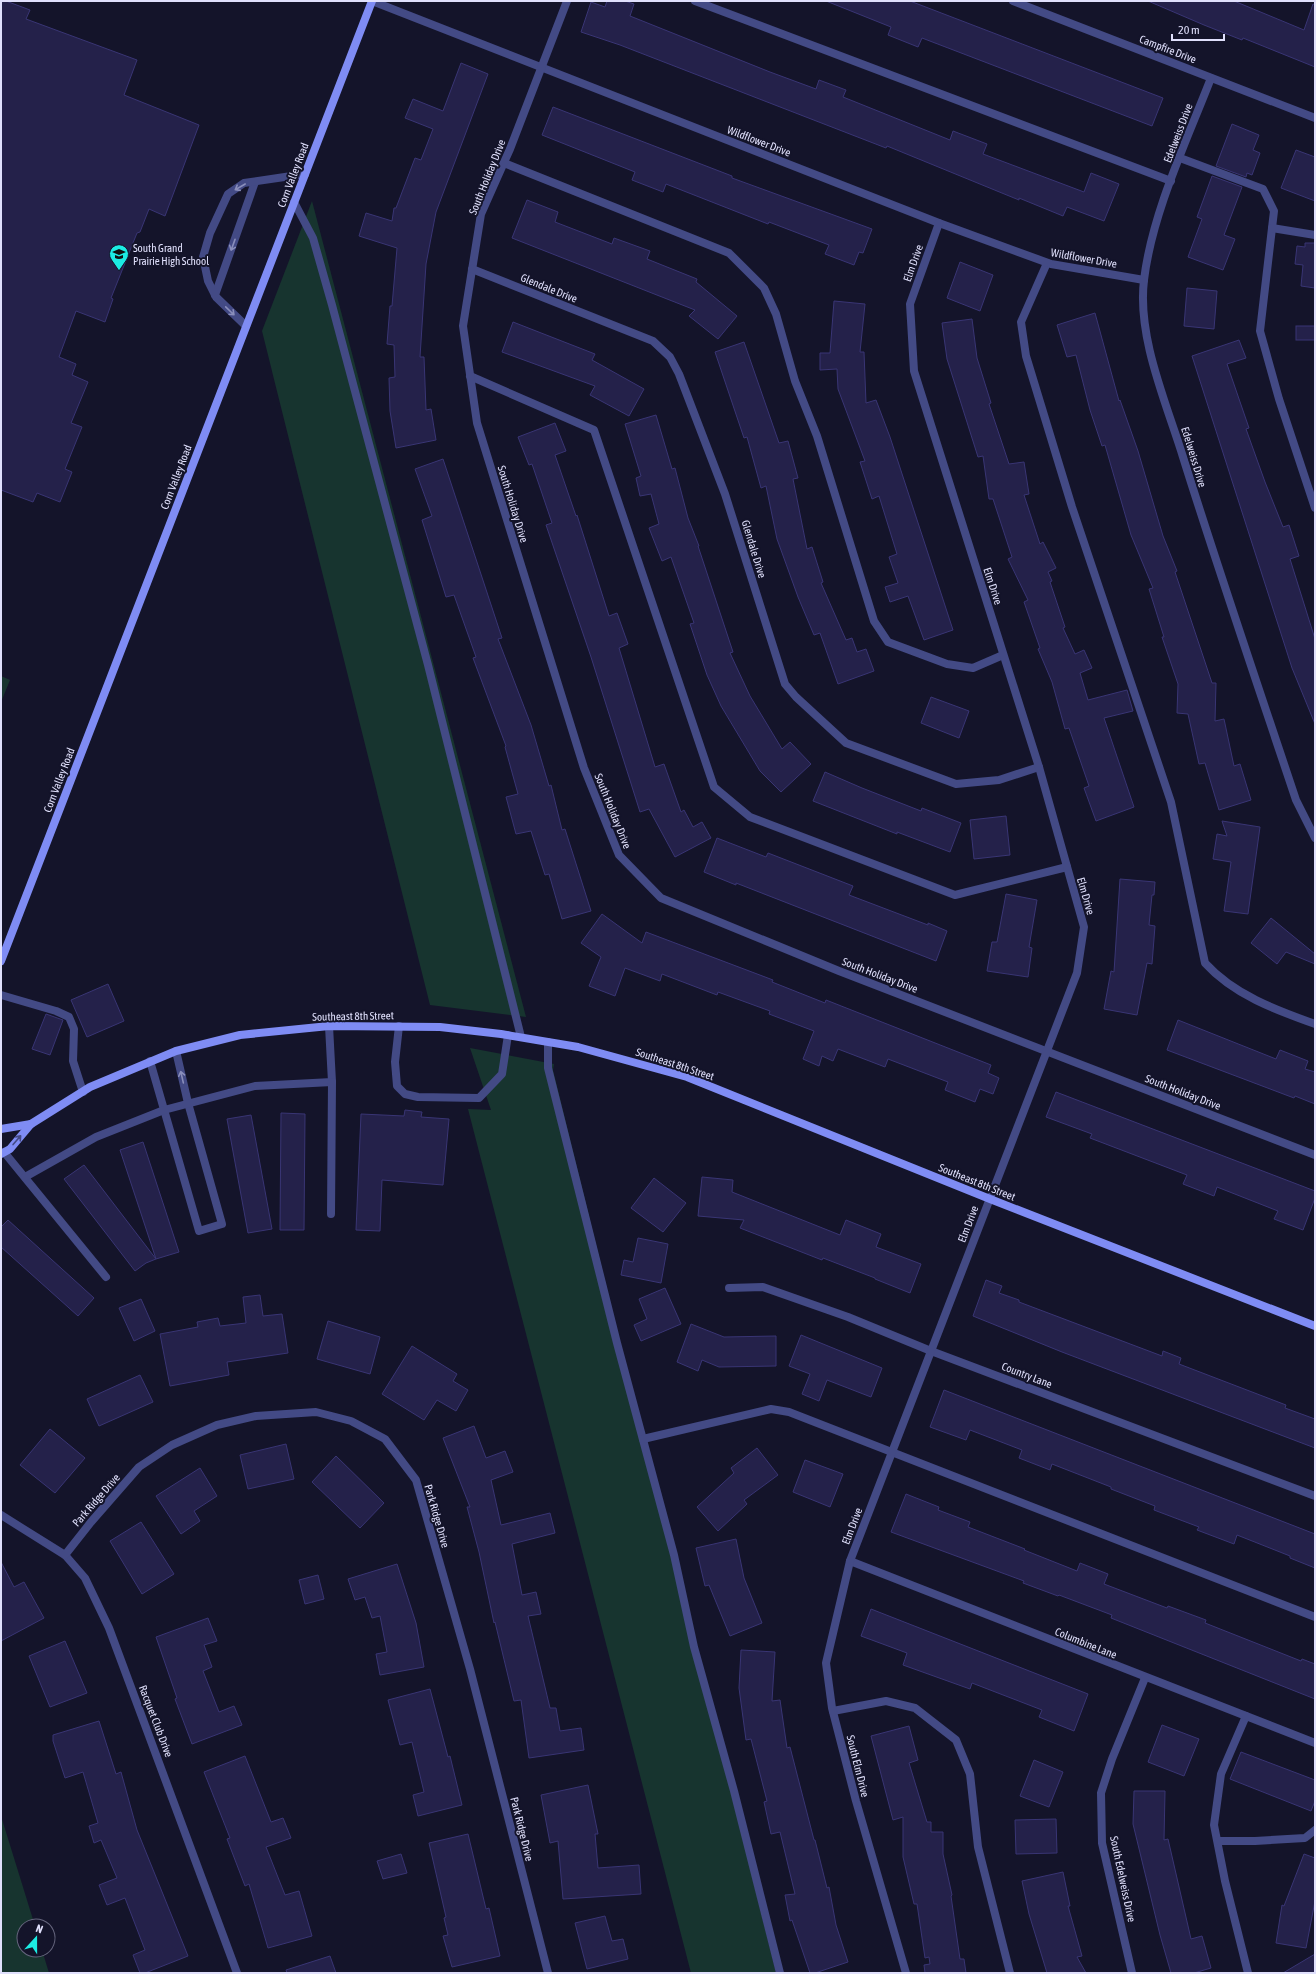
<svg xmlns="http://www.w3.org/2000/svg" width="1316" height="1974" font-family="'Asap Condensed',sans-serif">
<rect width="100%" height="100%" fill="#14142a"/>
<g fill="#17342f">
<path d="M312 201 526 1017 430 1005 262 331Z"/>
<path d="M1 676 10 680 1 702Z"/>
<path d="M470 1048 554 1064 553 1070 776 1973H691L468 1109 491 1110Z"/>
<path d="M1 1816 35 1926H24V1950H42L49 1973H1Z"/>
</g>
<g fill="#24214a" stroke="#393574">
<path d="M1 1H6L30 10 26 19 137 60 124 95 199 125 165 216 149 209 140 232 137 233 111 298 113 299 105 322 76 311 59 357 76 364 72 375 88 382 71 423 82 427 65 469 72 472 60 502 37 493 33 502 1 490Z"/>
<path d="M607 1H625L634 4 630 16 770 72 816 89 819 80 846 90 843 97 950 140 953 131 987 144 983 154 1084 192 1091 173 1119 184 1104 221 1067 207 1063 216 1019 198V200L887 146 886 148 620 45 581 32 591 2 605 7Z"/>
<path d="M826 1H910L1163 98 1152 126 922 38 918 47 888 35 891 27Z"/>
<path d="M1148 1H1234L1304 30 1313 4 1315 5V67L1243 38 1242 40 1204 25Z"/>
<path d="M461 63 488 74 436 212 426 264 420 357H424L426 410 431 409 436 440 396 448 390 411 389 378 395 377 394 345 387 344 390 306H392L397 248 359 236 366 213 392 221 394 208H396L415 158 421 160 433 129 405 118 413 99 443 111Z"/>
<path d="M553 107 732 176V178L872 229 863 253 859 252 854 265 825 254 829 245 769 222 768 224 666 184 663 192 632 180 635 172 542 135Z"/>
<path d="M1232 124 1259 135 1253 150 1260 153 1252 175 1247 173 1246 177 1216 166Z"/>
<path d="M1296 150 1315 157V201L1281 188Z"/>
<path d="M1212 176 1242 187 1224 235 1235 239 1223 270 1188 257 1202 219 1197 217Z"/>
<path d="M527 200 558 212 555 222 612 244 614 238 650 251 647 259 697 279 696 282 737 316 718 339 689 316 695 310 512 238Z"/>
<path d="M1305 243H1315V288L1301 286 1303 265 1295 264 1297 246 1305 247Z"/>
<path d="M960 262 993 275 980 311 947 298Z"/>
<path d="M1187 288 1217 291 1214 329 1184 326Z"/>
<path d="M834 301 865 304 860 352H864L866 403 876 400 890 437 953 630 924 640 908 596 890 602 885 587 898 583 889 557 897 554 879 496 872 499 860 462 865 461 838 389 837 369 820 370V353H830Z"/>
<path d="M1095 313 1119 401 1120 400 1138 451 1163 536 1177 571 1175 572 1212 683H1216L1215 721 1224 719 1234 766 1240 764 1251 800 1219 810 1205 763 1199 764 1188 714 1177 713 1178 684 1162 637H1164L1149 589 1153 588 1131 535 1105 445 1102 446 1090 410 1076 355 1067 357 1057 325Z"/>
<path d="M972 319 977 358 991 403 989 404 1009 464 1024 462 1029 494 1024 495 1040 544 1043 542 1056 568 1048 572 1052 581 1050 582 1065 627 1063 628 1075 654 1084 650 1092 668 1080 673 1088 700 1127 690 1133 711 1104 718 1134 807 1096 821 1084 788 1089 786 1069 728 1065 729 1052 682 1038 649 1040 648 1024 602 1028 600 1008 559 1012 557 993 499H989L983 456 978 457 947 359 942 323Z"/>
<path d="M513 322 595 354 592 360 644 389 629 416 590 395 595 386 502 352Z"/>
<rect x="1296" y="326" width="19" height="14"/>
<path d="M1239 340 1246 358 1227 364 1249 428 1246 429 1265 482 1283 527 1289 525 1299 556 1290 559 1315 639V724L1292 668 1192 356Z"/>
<path d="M744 342 779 443 788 441 798 478 793 479 807 549 812 547 823 582 821 583 846 640 852 638 857 652 866 649 874 671 838 684 820 633 814 635 798 597 777 539 766 486 761 488 747 437 744 438 715 352Z"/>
<path d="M656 415 672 469 675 468 688 518 699 546H698L733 652 730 653 750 696 782 749 790 742 811 764 781 792 760 771 721 706 707 675 690 624 694 623 671 557 662 561 649 528 659 524 651 494 640 496 636 478 641 476 625 424Z"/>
<path d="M555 423 566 451 555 455 576 516 577 515 609 616 617 613 628 644 619 648 655 767 664 764 681 812 684 810 693 827 702 822 711 838 675 857 649 809 640 812 591 657 546 525 552 523 532 464 529 465 518 437Z"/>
<path d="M443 459 502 638 498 639 531 725 549 786 551 785 562 830 565 829 591 911 562 919 549 874 545 875 531 831 516 834 506 797 518 794 505 747 506 746 473 658 476 657 454 595 446 597 422 520 432 516 415 469Z"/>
<path d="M931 697 969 711 959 738 921 723Z"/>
<path d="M825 772 862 788 921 811 922 808 961 823 950 852 897 832V834L813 801Z"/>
<path d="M1006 816 1010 855 974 859 970 820Z"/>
<path d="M1222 821 1260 827 1248 914 1224 911 1231 862 1213 859 1217 834 1227 836Z"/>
<path d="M717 838 766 857 768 853 853 886 849 895 928 925V923L947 931 936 961 736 883V885L704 872Z"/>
<path d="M1120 879 1155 882 1154 895H1152L1149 925 1155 926 1152 964 1147 963 1137 1015 1104 1009 1111 971 1114 972Z"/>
<path d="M1006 894 1037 900 1029 947 1032 948 1028 977 987 971 992 942H997Z"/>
<path d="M602 914 642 943 646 932 773 980 772 982 825 1003 826 1000 991 1065 988 1073 999 1078 993 1094 980 1089 975 1102 945 1090 948 1082 888 1059 885 1067 838 1049 833 1061 822 1056 819 1066 803 1059 814 1031 769 1014 770 1011 718 992 717 995 662 974 660 981 625 968 615 996 589 986 601 957 581 943Z"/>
<path d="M1271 918 1315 954V964L1286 952 1277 964 1251 943Z"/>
<path d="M108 984 124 1021 87 1037 71 1000Z"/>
<path d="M46 1014 63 1020 50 1055 32 1049Z"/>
<path d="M1178 1020 1276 1059 1280 1050 1308 1061 1305 1069 1315 1072V1104L1295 1096 1294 1098 1167 1050Z"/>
<path d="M1056 1092 1315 1191V1198L1303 1230 1274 1219 1278 1211 1217 1187 1214 1196 1183 1184 1187 1175 1090 1138 1092 1134 1046 1117Z"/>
<path d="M405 1110 422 1112 421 1117 449 1119 443 1185 382 1180 380 1231 356 1230 361 1114 404 1116Z"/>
<path d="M281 1113 305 1114 304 1230H280Z"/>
<path d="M251 1115 272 1229 248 1233 227 1119Z"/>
<path d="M143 1142 179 1252 156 1259 120 1150Z"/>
<path d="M84 1165 156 1259 146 1263 135 1271 64 1179Z"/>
<path d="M702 1177 733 1180 732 1192 840 1235 846 1220 881 1234 876 1247 921 1264 910 1293 875 1279V1278L823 1258 822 1260 740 1228 744 1220 698 1216Z"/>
<path d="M654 1178 686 1203 663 1232 631 1208Z"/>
<path d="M8 1220 94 1298 78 1316 1 1247V1227Z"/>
<path d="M638 1238 668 1244 661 1283 621 1275 624 1260 633 1262Z"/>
<path d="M986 1280 1002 1286 999 1293 1019 1300V1302L1162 1356 1163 1351 1181 1358 1179 1364 1286 1405 1285 1408 1315 1419V1448L1062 1352 973 1316Z"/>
<path d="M665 1288 681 1324 641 1341 634 1325 647 1319 639 1299Z"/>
<path d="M260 1295 263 1316 282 1314 288 1353 227 1362 229 1375 170 1386 160 1334 198 1327 197 1322 218 1318 220 1326 246 1323 243 1297Z"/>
<path d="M141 1299 155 1331 134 1341 119 1308Z"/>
<path d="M328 1321 380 1337 370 1374 317 1359Z"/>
<path d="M691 1324 724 1337 776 1336V1366L719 1367 702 1360 698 1371 677 1362Z"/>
<path d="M801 1335 882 1368 871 1397 827 1380 819 1401 802 1394 810 1374 789 1366Z"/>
<path d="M412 1346 457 1374 453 1381 468 1390 456 1411 437 1400 424 1420 382 1394Z"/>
<path d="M140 1375 153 1402 99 1426 87 1399Z"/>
<path d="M944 1390 1315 1534V1568L1290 1558V1556L1237 1535 1234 1544 1197 1530 1199 1527 1154 1510 1155 1506 1111 1489V1487L1052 1464 1050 1470 1019 1458 1022 1450 970 1430 966 1440 930 1427Z"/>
<path d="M474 1426 486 1458 505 1451 513 1472 491 1480 501 1525 550 1513 555 1533 512 1544 522 1595 536 1592 541 1614 528 1616 550 1708H556L560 1731 581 1728 584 1750 529 1758 521 1700 514 1701 495 1622 494 1623 479 1552 467 1507H470L443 1438Z"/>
<path d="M50 1429 85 1458 55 1493 20 1465Z"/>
<path d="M286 1444 294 1479 248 1489 240 1455Z"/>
<path d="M757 1448 778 1475 744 1500 747 1504 718 1531 697 1507 734 1473 731 1468Z"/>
<path d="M336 1456 384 1503 360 1528 312 1482Z"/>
<path d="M805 1460 843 1474 830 1507 793 1492Z"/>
<path d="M200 1468 217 1496 194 1511 200 1521 181 1534 156 1496Z"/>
<path d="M906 1494 939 1507 938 1510 970 1522 968 1527 1025 1549 1024 1550 1077 1571 1080 1563 1108 1574 1104 1584 1167 1608 1168 1606 1206 1620 1205 1623 1248 1640 1301 1661 1302 1659 1315 1664V1699L1111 1618 1112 1615 1059 1595 1058 1596 1023 1583 1024 1581 891 1532Z"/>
<path d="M141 1522 174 1574 142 1594 110 1541Z"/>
<path d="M736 1539 744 1578 762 1623 730 1636 709 1585 705 1586 696 1548Z"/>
<path d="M1 1562 14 1587 24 1582 44 1618 1 1641Z"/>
<path d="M397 1564 416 1623 424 1667 380 1675 376 1654 387 1652 380 1616 372 1618 365 1597 355 1600 348 1579Z"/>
<path d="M318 1575 324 1599 305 1604 299 1580Z"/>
<path d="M871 1609 1088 1694 1074 1731 1039 1717 1042 1710 972 1683 970 1689 903 1665 907 1653 861 1636Z"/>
<path d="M208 1618 217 1641 204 1645 212 1667 203 1671 219 1712 234 1706 242 1725 192 1744 175 1699 177 1698 156 1637Z"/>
<path d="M65 1641 87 1693 50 1707 29 1656Z"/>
<path d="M741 1650 775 1652 772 1701 780 1700 787 1748 790 1747 814 1840H815L827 1888 829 1887 836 1925 848 1962 815 1973H810L792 1920 790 1921 785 1895 795 1894 780 1832 771 1834 764 1802 767 1801 751 1739 746 1740 739 1688Z"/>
<path d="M430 1689 448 1757 450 1756 462 1805 418 1816 413 1795 424 1792 412 1742 400 1745 388 1700Z"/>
<path d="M99 1721 116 1774 121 1772 137 1830 188 1956 145 1973H140L133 1955 145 1950 125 1898 107 1905 99 1885 117 1878 101 1840 94 1843 89 1826 98 1823 83 1772 65 1778 53 1741V1735Z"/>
<path d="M1162 1725 1199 1739 1184 1776 1148 1762Z"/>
<path d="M909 1726 918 1760 909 1763 927 1822H931V1832H943V1854L952 1895 951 1896 960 1959H964L966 1973H925L924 1965 930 1964 929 1957 925 1958 917 1904H914L903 1857V1817L893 1820 871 1736Z"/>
<path d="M1241 1752 1315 1780V1801L1311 1811 1230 1779Z"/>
<path d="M245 1756 271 1822 283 1818 291 1838 266 1847 285 1895 299 1891 312 1936 268 1948 249 1884 245 1886 227 1839 230 1838 204 1772Z"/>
<path d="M1034 1760 1063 1772 1049 1807 1020 1796Z"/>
<path d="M588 1785 598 1834H595L598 1868 639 1865 641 1894 563 1899 558 1841 550 1843 541 1795Z"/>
<path d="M1134 1791H1165L1164 1840 1168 1839 1191 1939 1202 1936 1211 1968 1194 1973H1171L1160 1935 1133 1824Z"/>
<path d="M1056 1819 1057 1853 1016 1854 1015 1820Z"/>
<path d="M468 1834 486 1909 489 1908 500 1956 452 1967 443 1936 448 1935 444 1918 446 1917 429 1843Z"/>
<path d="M401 1854 407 1873 383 1879 377 1861Z"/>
<path d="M1304 1854 1315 1858V1901L1306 1948 1276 1943 1282 1905 1284 1906Z"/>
<path d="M1063 1872 1070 1906H1068L1082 1956 1077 1957 1086 1973H1047L1029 1914 1022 1881Z"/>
<path d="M605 1916 612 1941 623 1939 628 1959 587 1969 575 1923Z"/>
<path d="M1315 1954V1973H1283Z"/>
<path d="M330 1956 336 1973H287L286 1970Z"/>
</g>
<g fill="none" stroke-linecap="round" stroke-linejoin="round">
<g stroke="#434a85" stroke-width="8">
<path d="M695 1 1171 181"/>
<path d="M1180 158 1263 189 1274 211 1260 331 1279 399 1315 508"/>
<path d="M504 163 729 253 764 288 776 314 795 381 817 436 874 621 888 642 947 664 973 668 1003 655"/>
<path d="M294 202 313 238 332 305 428 665 521 1037"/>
<path d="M1272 228 1315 235"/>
<path d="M1047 263 1021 322 1026 356 1072 507 1171 802 1205 963C1234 995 1276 1010 1315 1024"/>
<path d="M215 295 255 182"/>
<path d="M246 326 216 297 208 281 203 257 210 233 228 194 244 183 305 174"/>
<path d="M470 376 594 430 714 787 750 817 955 895 1067 867"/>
<path d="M1 995 56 1011 69 1017 74 1029 73 1061 83 1092"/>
<path d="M399 1026 395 1062 397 1086 405 1094 418 1097 479 1098 502 1074 508 1035"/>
<path d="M548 1042V1068L617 1343 674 1555 694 1647 734 1791 780 1973"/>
<path d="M150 1061 199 1231 222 1224 188 1103 176 1051"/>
<path d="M4 1152 106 1277"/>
<path d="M25 1177 96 1137 164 1110 255 1086 332 1082 329 1026"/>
<path d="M331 1214 332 1082"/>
<path d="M643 1439 771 1409 789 1412 1315 1617"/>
<path d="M833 1711 886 1701 915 1708 956 1740 970 1774 978 1847 1010 1973"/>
<path d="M1246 1716 1221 1774 1214 1825 1225 1881 1248 1973"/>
<path d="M1218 1841H1255L1305 1838 1315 1830"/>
</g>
<g stroke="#434a85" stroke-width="8">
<path d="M372 1 939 223 1051 264 1144 280"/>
<path d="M567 1 510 149 481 214 463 326 477 423 584 768 619 855 661 898 839 971 1315 1155"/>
<path d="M1013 1 1315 118"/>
<path d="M1211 78C1187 140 1152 213 1144 280 1137 337 1166 402 1183 457 1219 572 1258 686 1296 800L1315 838"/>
<path d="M472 269 653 341 670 357 679 374 725 494 785 684 796 697 846 743 956 784 999 780 1039 767"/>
<path d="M729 1288 763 1287 848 1317 931 1351 1315 1496"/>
<path d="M1 1515 65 1555 85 1578 109 1628 237 1973"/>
<path d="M65 1555 91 1522 139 1467 172 1445 217 1425 256 1416 316 1412 351 1421 385 1439 416 1480 470 1669 548 1973"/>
<path d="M850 1561 1315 1743"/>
<path d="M906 1973 856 1801 832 1708 826 1663 850 1561 1077 973 1084 927 1039 767 914 371 910 304 939 223"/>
<path d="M1132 1973 1102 1843 1101 1793 1112 1759 1145 1678"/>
</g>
<g stroke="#7f8cf4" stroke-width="8">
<path d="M1 961 372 1"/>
<path d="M1 1129 31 1124"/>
<path d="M1 1154 10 1149 31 1124 90 1087 176 1051 240 1035 329 1026 440 1027 501 1034 578 1047 687 1077 990 1199 1315 1326"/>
</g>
</g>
<defs><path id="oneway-shaft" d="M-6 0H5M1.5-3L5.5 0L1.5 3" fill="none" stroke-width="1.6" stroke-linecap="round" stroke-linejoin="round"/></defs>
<g stroke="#8a8ebb">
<use href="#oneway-shaft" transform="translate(240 187) rotate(150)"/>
<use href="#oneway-shaft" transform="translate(233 245) rotate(110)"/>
<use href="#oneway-shaft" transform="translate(230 311) rotate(44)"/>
<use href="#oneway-shaft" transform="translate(182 1077) rotate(-103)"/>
</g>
<use stroke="#444a85" href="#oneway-shaft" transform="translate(17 1140) rotate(-49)"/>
<defs>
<symbol id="school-pin" viewBox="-11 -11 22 30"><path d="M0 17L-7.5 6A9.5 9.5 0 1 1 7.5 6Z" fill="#1cece3" stroke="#14142a"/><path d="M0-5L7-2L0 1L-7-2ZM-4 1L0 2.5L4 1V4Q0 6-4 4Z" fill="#111"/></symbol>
</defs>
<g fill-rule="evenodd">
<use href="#school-pin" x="108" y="243" width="22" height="30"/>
</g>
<g text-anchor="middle" stroke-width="4" stroke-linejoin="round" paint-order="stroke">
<g font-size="11" fill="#e0e0fc" stroke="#14142a">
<text transform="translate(1168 49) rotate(21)" y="4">Campfire Drive</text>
<text transform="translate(1178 133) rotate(-69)" y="4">Edelweiss Drive</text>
<text transform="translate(759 141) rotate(21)" y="4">Wildflower Drive</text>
<text transform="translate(293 175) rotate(-69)" y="4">Corn Valley Road</text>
<text transform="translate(487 177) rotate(-68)" y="4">South Holiday Drive</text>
<text transform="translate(1084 258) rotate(10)" y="4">Wildflower Drive</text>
<text transform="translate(913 263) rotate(-70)" y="4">Elm Drive</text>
<text transform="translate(549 288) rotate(22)" y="4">Glendale Drive</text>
<text transform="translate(1194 457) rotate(73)" y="4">Edelweiss Drive</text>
<text transform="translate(176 477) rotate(-69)" y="4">Corn Valley Road</text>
<text transform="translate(513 504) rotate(73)" y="4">South Holiday Drive</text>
<text transform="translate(754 549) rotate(73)" y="4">Glendale Drive</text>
<text transform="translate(993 586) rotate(72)" y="4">Elm Drive</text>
<text transform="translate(59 780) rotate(-69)" y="4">Corn Valley Road</text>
<text transform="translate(613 811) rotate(68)" y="4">South Holiday Drive</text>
<text transform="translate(1086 896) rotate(74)" y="4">Elm Drive</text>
<text transform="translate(880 975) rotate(21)" y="4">South Holiday Drive</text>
<text transform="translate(353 1016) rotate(-1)" y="4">Southeast 8th Street</text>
<text transform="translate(675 1064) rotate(18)" y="4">Southeast 8th Street</text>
<text transform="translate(1183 1092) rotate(21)" y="4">South Holiday Drive</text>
<text transform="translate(977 1182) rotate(22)" y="4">Southeast 8th Street</text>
<text transform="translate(968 1224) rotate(-69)" y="4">Elm Drive</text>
<text transform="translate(1027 1375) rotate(21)" y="4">Country Lane</text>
<text transform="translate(96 1500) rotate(-49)" y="4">Park Ridge Drive</text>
<text transform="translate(437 1516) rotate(74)" y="4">Park Ridge Drive</text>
<text transform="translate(852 1526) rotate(-69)" y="4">Elm Drive</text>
<text transform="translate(1086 1643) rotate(22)" y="4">Columbine Lane</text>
<text transform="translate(156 1721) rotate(69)" y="4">Racquet Club Drive</text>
<text transform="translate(858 1766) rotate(76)" y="4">South Elm Drive</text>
<text transform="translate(522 1829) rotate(76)" y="4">Park Ridge Drive</text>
<text transform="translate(1123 1879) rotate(78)" y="4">South Edelweiss Drive</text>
</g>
<g font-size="11" fill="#e0e0fc" stroke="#14142a" text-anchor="start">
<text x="133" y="252">South Grand<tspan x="133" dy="13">Prairie High School</tspan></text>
</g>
</g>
<rect width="1316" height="1974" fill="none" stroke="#e0e0fc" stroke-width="4"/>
<g transform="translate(36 1938) rotate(21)"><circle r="19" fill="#14142a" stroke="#66667e"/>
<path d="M0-3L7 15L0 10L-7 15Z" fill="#1cece3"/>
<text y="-6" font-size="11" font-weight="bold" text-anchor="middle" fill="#e0e0fc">N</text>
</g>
<path d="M1172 34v6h52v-6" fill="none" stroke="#e0e0fc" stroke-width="2"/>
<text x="1178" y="34" font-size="12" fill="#e0e0fc" stroke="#14142a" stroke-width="3" paint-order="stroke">20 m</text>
</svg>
